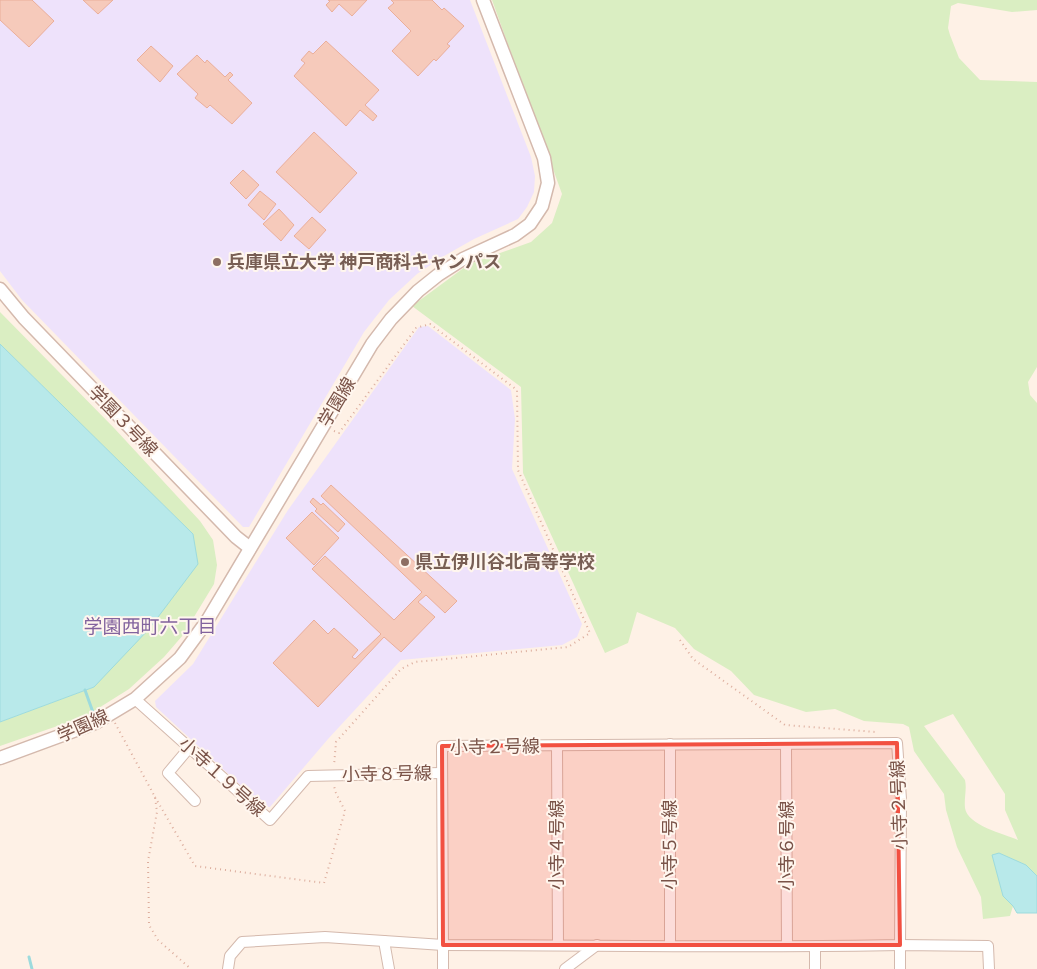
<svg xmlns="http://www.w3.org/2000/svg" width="1037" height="969" font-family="Ubuntu,'Noto Sans JP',sans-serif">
<rect width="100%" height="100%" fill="#fef1e6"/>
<g fill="#eee2fb">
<path d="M0 0H470L531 157 535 176 534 192 527 207 518 219 474 239 444 256 417 274 389 300 364 332 249 527H243L22 300 0 271Z"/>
<path d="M428 326 511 390 515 419 512 469 582 624 577 637 562 645 401 660 328 739 270 807H264L156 707 155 701 193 664 288 510 419 327Z"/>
</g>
<g fill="#daeec2" fill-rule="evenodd">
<path d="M492 0H1037V10L1012 12 958 3 951 6 948 28 950 35 959 58 980 80 1037 82V367L1028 382 1030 395 1037 403V876L1026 865 1003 896 1013 906 1010 916 983 919 981 897 957 847 946 810 944 794 914 751 909 727 903 724 864 721 835 709 806 712 754 695 731 671 694 649 675 628 637 612 628 643 605 653 523 473 521 387 412 306 469 264 531 242 552 223 562 194ZM953 714 1005 794V810L1018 840C1004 834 967 825 965 808 964 798 967 789 965 780L924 726Z"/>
<path d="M0 312 114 428 200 521 213 540 217 565 214 584 183 635 164 657 129 689 86 716 0 746V722L94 687 193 534 0 344Z"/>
</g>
<g fill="#b8e9ea" stroke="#9ddbdd">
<path d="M0 344 193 534 198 564 149 629 94 687 0 722Z"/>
<path d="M999 853 1026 865 1037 876V913H1017L1013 906 1003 896 992 855Z"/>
</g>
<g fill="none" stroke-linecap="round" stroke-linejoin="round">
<g stroke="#9ddbdd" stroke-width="3">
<path d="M85 690 95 718"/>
<path d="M29 957 32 969"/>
</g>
</g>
<g fill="#f6cabb" stroke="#eaae9a">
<path d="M0 0H32L54 21 29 47 0 20Z"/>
<path d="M83 0H113L98 14Z"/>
<path d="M328 0H367L352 16 339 4 332 12 326 5 330 1Z"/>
<path d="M391 0H432L442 10 444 8 464 26 447 44 450 46 436 61 434 59 418 76 392 51 411 31 388 8 394 3Z"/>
<path d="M326 41 379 90 365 105 377 116 373 121 360 110 346 126 294 76 305 63 301 60 309 51 313 54Z"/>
<path d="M151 46 173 66 160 82 137 60Z"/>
<path d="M197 55 205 63 207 60 225 77 230 72 233 75 228 80 252 103 232 124 210 105 207 108 195 98 198 94 177 74Z"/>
<path d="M314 132 357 173 320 213 276 172Z"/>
<path d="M243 170 259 185 246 199 230 183Z"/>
<path d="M260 191 276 204 264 220 248 205Z"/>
<path d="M279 209 294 225 281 241 263 224Z"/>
<path d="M312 217 326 230 309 249 294 236Z"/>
<path d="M331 485 457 601 445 613 426 595 418 602 435 617 401 652 384 637 318 707 273 663 314 620 328 634 334 628 358 650 352 657 355 659 381 634 312 569 325 556 394 620 422 592 321 496Z"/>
<path d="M313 498 321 505 323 503 345 524 338 532 315 511 317 509 310 502Z"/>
<path d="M312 512 339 538 314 565 286 538Z"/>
</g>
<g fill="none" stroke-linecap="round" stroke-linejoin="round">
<defs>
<g id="minor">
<path d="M135 699 270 820 308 776 441 773"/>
<path d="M897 743 901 799 900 945C748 948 596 945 443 945L442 746Z"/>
<path d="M670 744V945"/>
<path d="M786 745 787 946"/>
<path d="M557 746 558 945"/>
<path d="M189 748 168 773 195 801"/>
<path d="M384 941 389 969"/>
<path d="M228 969 230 956 242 942 325 937 443 945V969"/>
<path d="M565 969 597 945"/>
<path d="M815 969V947"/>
<path d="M900 969V945L988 946 989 969"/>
</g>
<g id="tertiary">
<path d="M0 289 24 318 236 537 250 548"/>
<path d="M0 758 95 723 135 699 180 658 207 621 372 344 391 319 418 291 438 275 463 259 515 235 530 224 542 206 548 183 544 158 483 0"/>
</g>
</defs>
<use href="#minor" stroke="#d4b9ad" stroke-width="12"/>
<use href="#tertiary" stroke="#d4b9ad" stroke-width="15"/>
<g stroke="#dcad9d" stroke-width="2" stroke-dasharray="1 4" stroke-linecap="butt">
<path d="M334 431 339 433 416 328 430 324 517 390 518 470 590 633 568 647 415 662 401 669 336 742 334 766"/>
<path d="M680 640 693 659 785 725 876 732"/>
<path d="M115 723 155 797 157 812 148 861 149 925 158 940 191 969"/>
<path d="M155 797 195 866 324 883 345 811 335 791 334 785"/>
</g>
<use href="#minor" stroke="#fff" stroke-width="10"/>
<use href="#tertiary" stroke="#fff" stroke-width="12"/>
</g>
<path fill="#f25041" fill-opacity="0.2" stroke="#f25041" stroke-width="4" stroke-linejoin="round" d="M897 743 900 945H443L442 746Z"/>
<g fill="#8d6e63" stroke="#fff6ee" stroke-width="2">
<circle cx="217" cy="262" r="5"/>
<circle cx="405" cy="562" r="5"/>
</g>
<g text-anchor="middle" stroke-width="4" stroke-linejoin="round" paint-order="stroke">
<g font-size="18" font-weight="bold" fill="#785e54" stroke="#fff6ee" text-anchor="start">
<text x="227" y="268">兵庫県立大学 神戸商科キャンパス</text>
<text x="415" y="568">県立伊川谷北高等学校</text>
</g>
<g font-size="18" fill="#7a5348" stroke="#fff6ee">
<text transform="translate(337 402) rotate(-59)" y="6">学園線</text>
<text transform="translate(123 421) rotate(46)" y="6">学園３号線</text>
<text transform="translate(83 726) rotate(-24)" y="6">学園線</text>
<text transform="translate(495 747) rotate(-1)" y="6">小寺２号線</text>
<text transform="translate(387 774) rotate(-1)" y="6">小寺８号線</text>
<text transform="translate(222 777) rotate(42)" y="6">小寺１９号線</text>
<text transform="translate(899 805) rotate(-92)" y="6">小寺２号線</text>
<text transform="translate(557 845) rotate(-90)" y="6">小寺４号線</text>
<text transform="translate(670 845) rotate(-90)" y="6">小寺５号線</text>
<text transform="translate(787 846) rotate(-90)" y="6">小寺６号線</text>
</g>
<g font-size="19" fill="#82639e" stroke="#fff6ee">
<text x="150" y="633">学園西町六丁目</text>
</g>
</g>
</svg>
